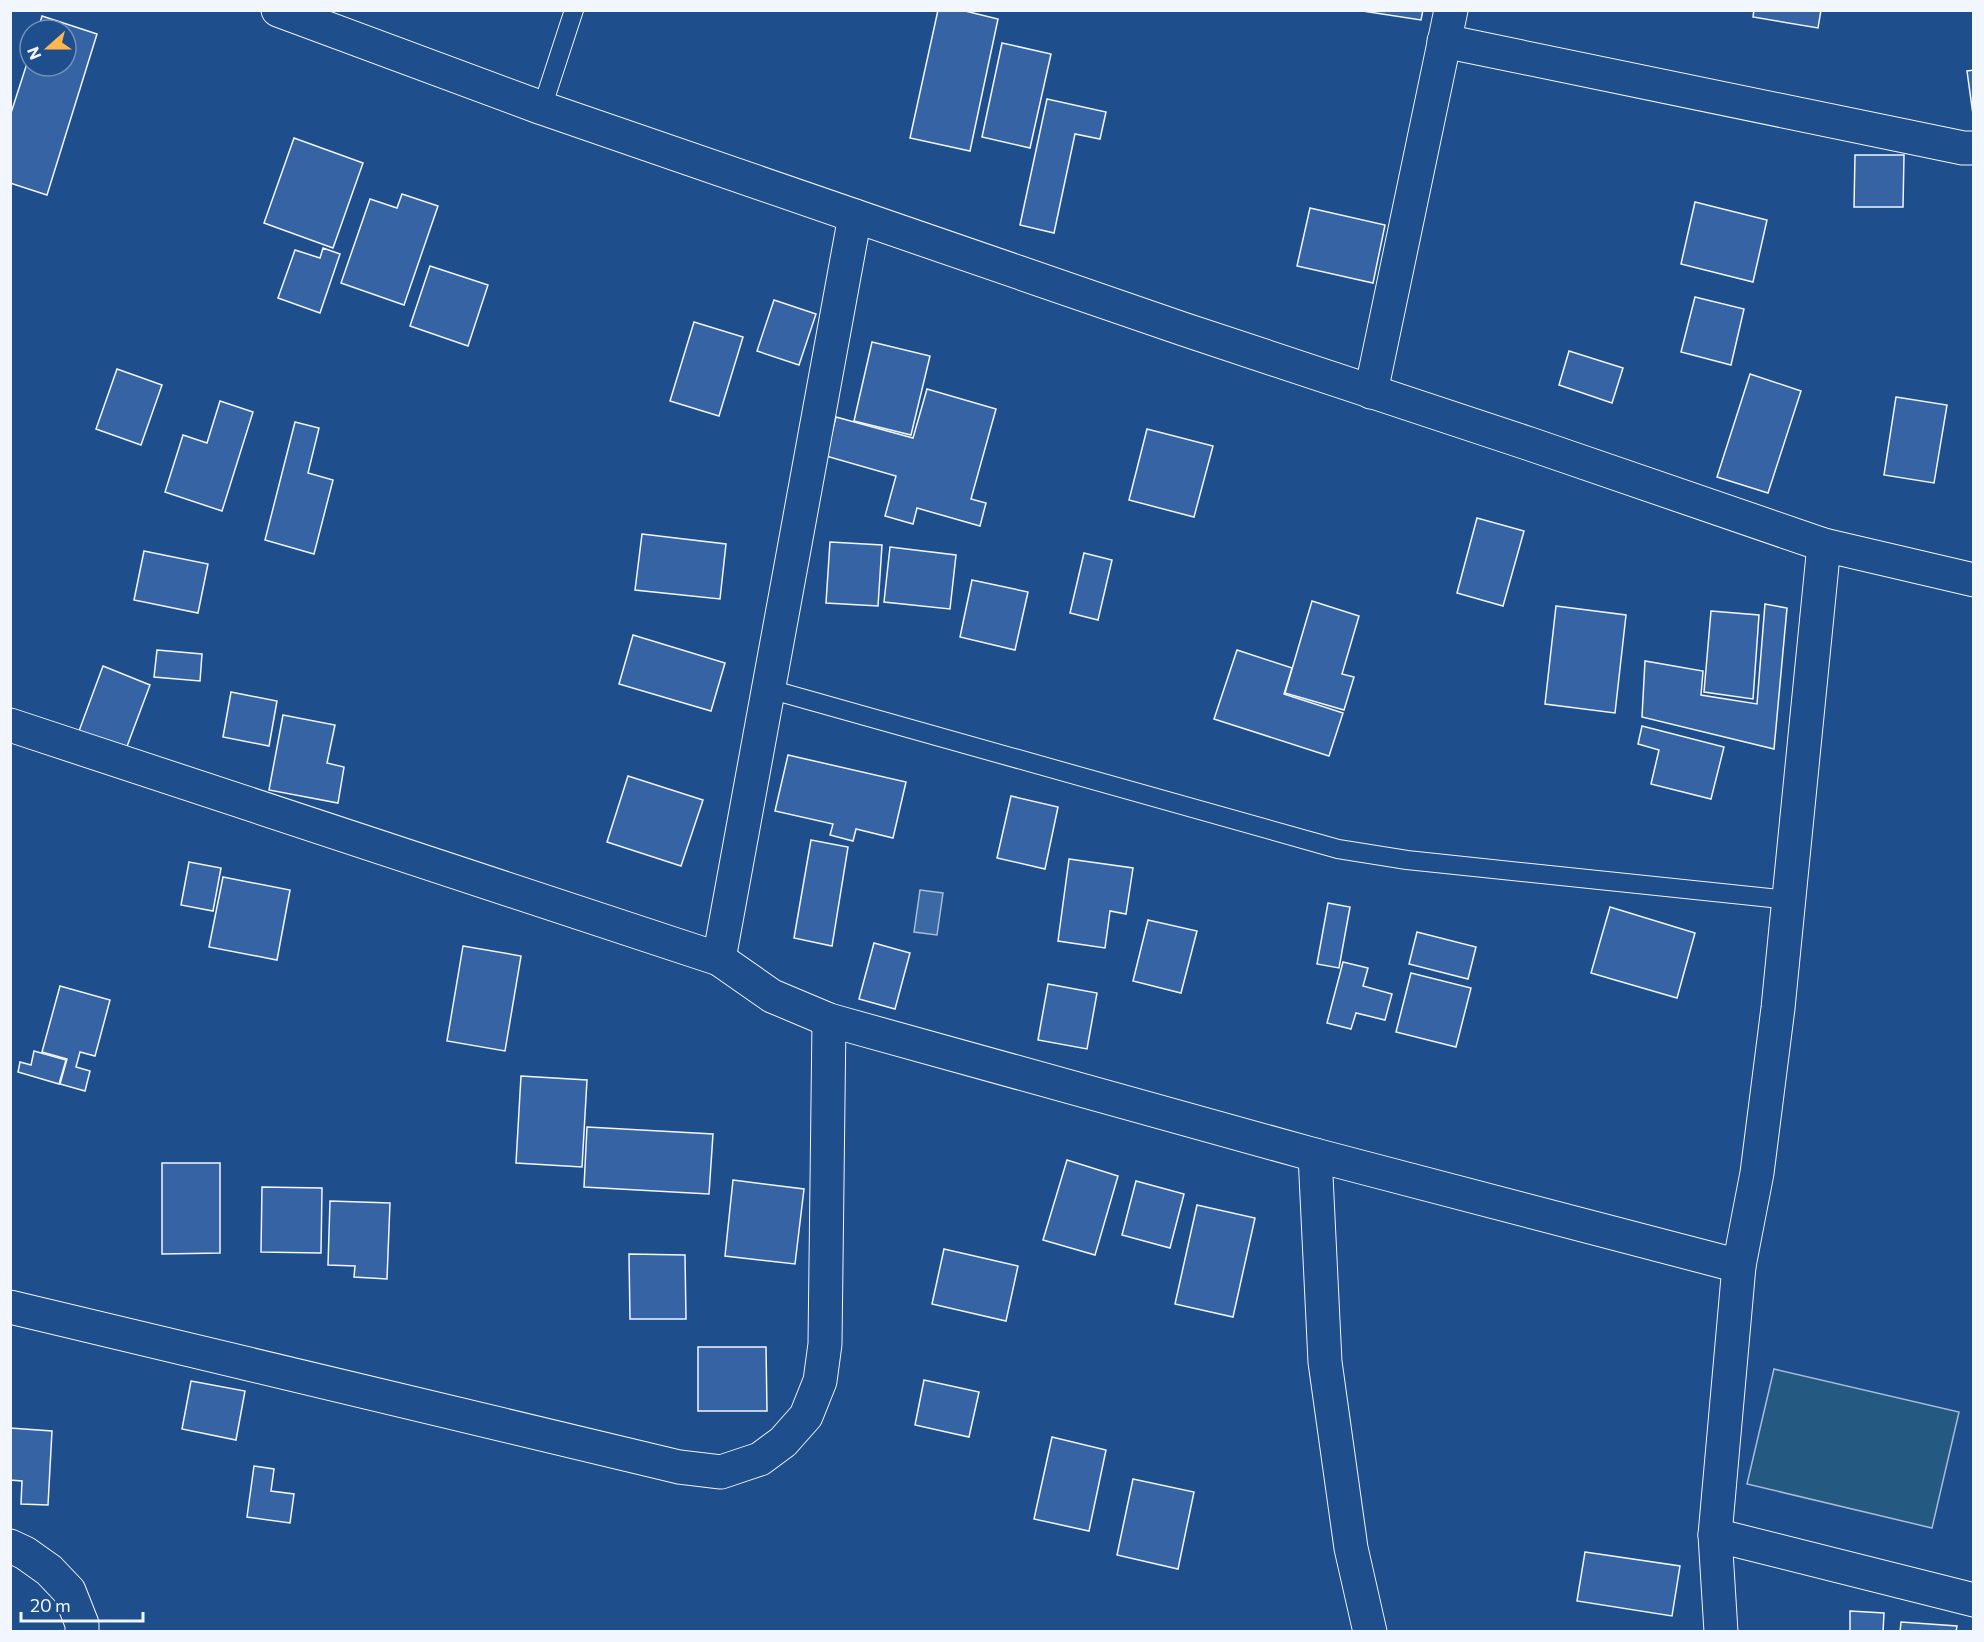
<svg xmlns="http://www.w3.org/2000/svg" width="1984" height="1642" font-family="Commissioner,sans-serif">
<rect width="100%" height="100%" fill="#1f4e8c"/>
<path fill="#245a82" stroke="#a8bbd7" stroke-width="1.5" d="M1774 1369 1959 1412 1932 1528 1747 1484Z"/>
<path fill="#3b69a3" stroke="#a8bbd7" stroke-width="1.5" d="M920 890 943 893 937 935 914 932Z"/>
<g fill="#3563a3" stroke="#f2f6ff" stroke-width="1.5">
<path d="M938 10H961L998 19 970 151 910 138Z"/>
<path d="M1356 10H1423L1421 20Z"/>
<path d="M1754 10H1821L1818 28 1753 17Z"/>
<path d="M42 16 97 34 47 195 10 183V116L30 54V66H66V30H38Z"/>
<path d="M1002 43 1051 54 1030 148 982 137Z"/>
<path d="M1974 70V122L1967 71Z"/>
<path d="M1047 99 1106 112 1100 139 1075 134 1054 233 1020 225Z"/>
<path d="M294 138 363 163 333 248 264 223Z"/>
<path d="M1855 155H1904L1903 207H1854Z"/>
<path d="M402 194 438 206 404 305 341 283 370 199 397 208Z"/>
<path d="M1695 202 1767 220 1753 282 1681 264Z"/>
<path d="M1310 208 1385 225 1373 283 1297 266Z"/>
<path d="M323 248 340 254 320 313 278 298 295 250 320 258Z"/>
<path d="M430 266 488 285 468 346 410 326Z"/>
<path d="M1695 297 1744 309 1731 365 1681 352Z"/>
<path d="M774 300 816 314 799 365 757 351Z"/>
<path d="M694 322 743 337 719 416 670 401Z"/>
<path d="M872 342 930 356 911 435 854 421Z"/>
<path d="M1569 351 1623 368 1612 403 1559 385Z"/>
<path d="M117 369 162 385 141 445 96 429Z"/>
<path d="M1750 374 1801 391 1768 493 1717 477Z"/>
<path d="M927 389 996 409 971 499 986 503 980 526 917 508 913 524 885 516 896 476 826 456 836 417 913 438Z"/>
<path d="M1896 397 1947 405 1934 483 1884 475Z"/>
<path d="M220 401 253 412 222 511 165 492 183 435 207 443Z"/>
<path d="M295 422 319 428 308 473 333 480 314 554 265 540Z"/>
<path d="M1147 429 1213 446 1194 517 1129 500Z"/>
<path d="M1477 518 1524 531 1503 606 1457 593Z"/>
<path d="M642 534 726 544 720 599 635 590Z"/>
<path d="M830 542 882 545 878 606 826 603Z"/>
<path d="M890 547 956 555 950 609 884 602Z"/>
<path d="M144 551 208 564 198 613 134 600Z"/>
<path d="M1084 553 1112 560 1098 620 1070 613Z"/>
<path d="M972 580 1028 592 1015 650 960 637Z"/>
<path d="M1312 601 1359 616 1342 674 1354 677 1344 710 1285 693Z"/>
<path d="M1765 604 1787 608 1774 749 1642 717 1645 661 1703 671 1701 695 1757 704Z"/>
<path d="M1556 606 1626 615 1615 713 1545 704Z"/>
<path d="M1711 611 1759 615 1753 699 1704 692Z"/>
<path d="M633 635 725 663 711 711 619 684Z"/>
<path d="M157 650 202 654 200 681 154 677Z"/>
<path d="M1237 650 1292 668 1284 694 1343 713 1329 756 1214 719Z"/>
<path d="M103 666 150 685 126 749 79 731Z"/>
<path d="M231 692 277 701 269 746 223 737Z"/>
<path d="M283 715 335 725 327 763 344 767 338 803 269 790Z"/>
<path d="M1642 726 1724 747 1711 799 1651 784 1659 750 1638 744Z"/>
<path d="M788 755 906 782 893 838 856 829 853 841 830 835 833 824 775 811Z"/>
<path d="M628 776 703 800 681 866 607 842Z"/>
<path d="M1011 796 1058 807 1045 869 997 858Z"/>
<path d="M811 840 848 847 832 946 794 938Z"/>
<path d="M1069 859 1133 868 1126 914 1110 911 1105 948 1058 941Z"/>
<path d="M189 862 221 868 213 911 181 905Z"/>
<path d="M223 877 290 890 277 960 209 947Z"/>
<path d="M1328 903 1350 907 1339 968 1317 964Z"/>
<path d="M1610 907 1695 933 1677 998 1591 973Z"/>
<path d="M1148 920 1197 931 1181 993 1133 981Z"/>
<path d="M1417 932 1476 947 1468 979 1409 964Z"/>
<path d="M874 943 910 953 895 1009 859 999Z"/>
<path d="M463 946 521 956 505 1051 447 1041Z"/>
<path d="M1343 962 1368 968 1363 986 1392 994 1385 1020 1356 1013 1351 1029 1327 1023Z"/>
<path d="M1411 973 1471 988 1456 1047 1396 1032Z"/>
<path d="M1048 984 1097 993 1087 1049 1038 1040Z"/>
<path d="M60 986 110 1000 95 1056 80 1052 76 1067 90 1071 85 1091 60 1084 67 1059 42 1052Z"/>
<path d="M34 1051 66 1060 59 1084 18 1072 20 1062 31 1065Z"/>
<path d="M521 1076 587 1080 582 1167 516 1163Z"/>
<path d="M587 1127 713 1134 709 1194 584 1187Z"/>
<path d="M1067 1160 1118 1176 1095 1255 1043 1240Z"/>
<path d="M162 1163H220V1253L162 1254Z"/>
<path d="M733 1180 804 1189 795 1264 725 1256Z"/>
<path d="M1136 1181 1184 1194 1170 1248 1122 1235Z"/>
<path d="M262 1187 322 1188 321 1253 261 1252Z"/>
<path d="M330 1201 390 1203 387 1279 354 1277 355 1266 328 1265Z"/>
<path d="M1197 1205 1255 1218 1233 1317 1175 1304Z"/>
<path d="M944 1249 1018 1266 1006 1321 932 1304Z"/>
<path d="M629 1254 685 1255 686 1319H630Z"/>
<path d="M698 1347H766L767 1411H698Z"/>
<path d="M924 1380 979 1392 969 1437 915 1425Z"/>
<path d="M191 1381 245 1391 236 1440 182 1429Z"/>
<path d="M10 1428 52 1431 48 1505 21 1504 22 1481 10 1480Z"/>
<path d="M1052 1437 1106 1450 1089 1531 1034 1519Z"/>
<path d="M254 1466 274 1469 271 1491 294 1494 290 1523 247 1517Z"/>
<path d="M1133 1479 1194 1492 1178 1569 1117 1555Z"/>
<path d="M1585 1552 1680 1566 1672 1616 1577 1601Z"/>
<path d="M1850 1611 1884 1613 1883 1632H1850Z"/>
<path d="M1901 1622 1957 1626 1956 1632H1900Z"/>
</g>
<g fill="none" stroke-linecap="round" stroke-linejoin="round">
<defs>
<g id="lane">
<path d="M542 108 574 10"/>
<path d="M769 689 1338 849 1407 860 1789 900"/>
</g>
<g id="street">
<path d="M1444 41 1963 148H1974"/>
<path d="M1371 392 1451 10"/>
<path d="M10 725 719 959 772 996 829 1020 1315 1155 1739 1266"/>
<path d="M719 959 855 216"/>
<path d="M1315 1155 1325 1362 1351 1548 1370 1632"/>
<path d="M10 1307 679 1467 721 1472 760 1459 783 1442 806 1416 820 1381 825 1344 829 1020"/>
<path d="M1715 1535 1974 1600"/>
<path d="M10 1546 25 1553 49 1570 69 1591 82 1624V1632"/>
<path d="M1721 1632 1715 1535 1739 1266 1757 1173 1778 1008 1824 545"/>
</g>
<path id="secondary" d="M278 10 542 108 1183 329 1530 444 1824 545 1974 580"/>
</defs>
<use href="#lane" stroke="#f2f6ff" stroke-width="20"/>
<use href="#street" stroke="#f2f6ff" stroke-width="35"/>
<use href="#secondary" stroke="#f2f6ff" stroke-width="35"/>
<use href="#lane" stroke="#1f4e8c" stroke-width="18"/>
<use href="#street" stroke="#1f4e8c" stroke-width="33"/>
<use href="#secondary" stroke="#1f4e8c" stroke-width="33"/>
</g>
<rect width="1984" height="1642" fill="none" stroke="#f2f6ff" stroke-width="24"/>
<g transform="translate(48 48) rotate(249)"><circle r="28" fill="#1f4e8c" stroke="#7391ba" stroke-width="1.5"/>
<path d="M0-4.5L10 22L0 15L-10 22Z" fill="#ffb74d"/>
<text y="-9" font-size="16" font-weight="bold" text-anchor="middle" fill="#f2f6ff">N</text>
</g>
<path d="M21 1612v9h122v-9" fill="none" stroke="#f2f6ff" stroke-width="3"/>
<text x="30" y="1612" font-size="18" fill="#f2f6ff" stroke="#1f4e8c" stroke-width="4.5" paint-order="stroke">20 m</text>
</svg>
